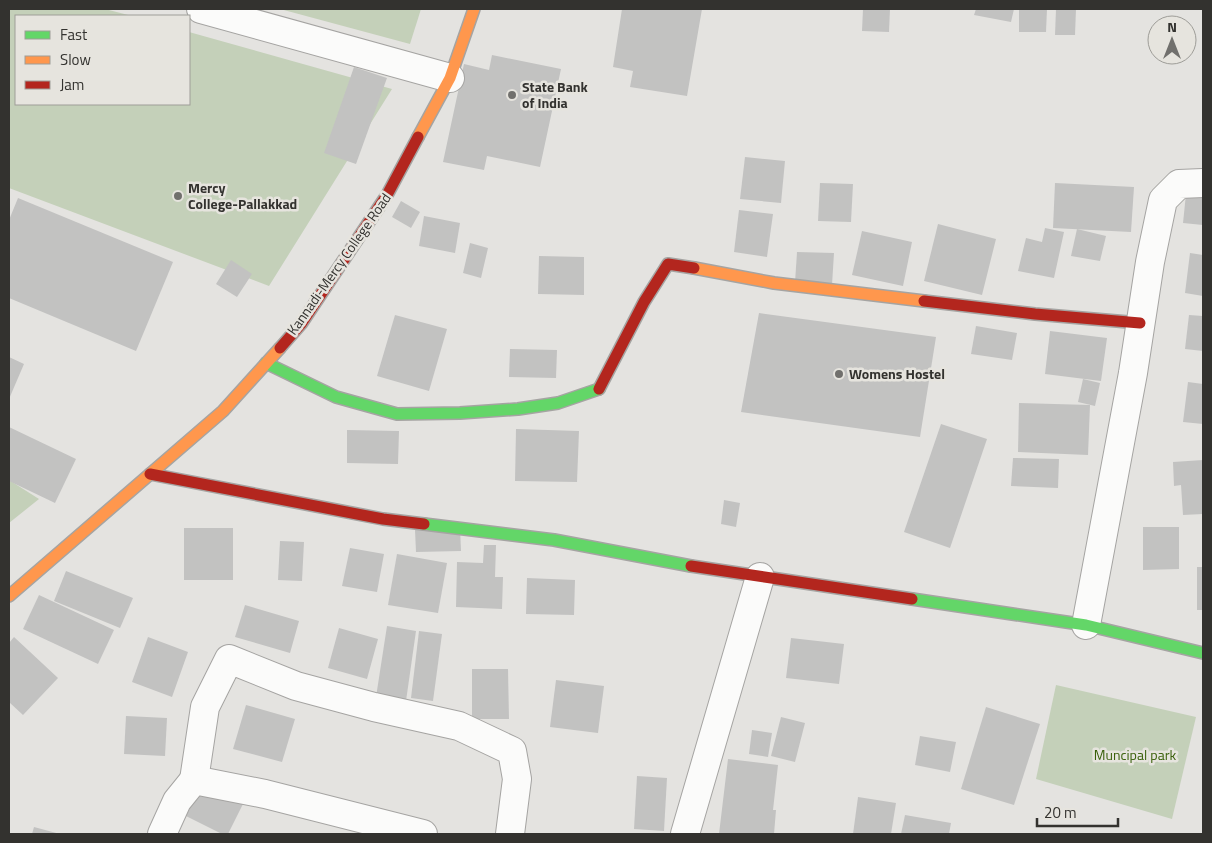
<svg xmlns="http://www.w3.org/2000/svg" width="1212" height="843" font-family="'Titillium Web',sans-serif">
<rect width="100%" height="100%" fill="#e4e3e0"/>
<g fill="#c4d0b9">
<path d="M9 9H105L132 16H16V104H189V32L392 89 269 286 9 188Z"/>
<path d="M280 9H421L410 44Z"/>
<path d="M9 480 39 499 9 523Z"/>
<path d="M1056 685 1196 717 1172 819 1036 779Z"/>
</g>
<g fill="#c2c2c1">
<path d="M622 9H702L687 96 630 87 633 71 613 67Z"/>
<path d="M863 9H890L889 32 862 31Z"/>
<path d="M976 9H1014L1011 22 974 15Z"/>
<path d="M1019 9H1047L1046 32H1019Z"/>
<path d="M1056 9H1076L1075 35H1055Z"/>
<path d="M492 55 561 69 540 167 487 156 484 170 443 162 464 64 489 70Z"/>
<path d="M354 67 387 78 356 164 324 153Z"/>
<path d="M745 157 785 161 781 203 740 199Z"/>
<path d="M820 183 853 184 851 222 818 221Z"/>
<path d="M1055 183 1134 187 1131 232 1053 228Z"/>
<path d="M1186 194 1203 196V225L1183 223Z"/>
<path d="M18 198 173 262 136 351 9 298V220Z"/>
<path d="M401 201 420 212 411 228 392 217Z"/>
<path d="M739 210 773 214 767 257 734 252Z"/>
<path d="M424 216 460 223 455 253 419 246Z"/>
<path d="M938 224 996 239 982 295 924 281Z"/>
<path d="M1045 228 1064 232 1054 278 1018 271 1026 238 1042 242Z"/>
<path d="M1077 229 1106 236 1100 261 1071 256Z"/>
<path d="M862 231 912 242 903 286 852 275Z"/>
<path d="M470 243 488 248 481 278 463 273Z"/>
<path d="M797 252 834 253 832 285 795 283Z"/>
<path d="M1190 253 1203 255V296L1185 293Z"/>
<path d="M539 256 584 257V295L538 294Z"/>
<path d="M231 260 252 274 237 297 216 284Z"/>
<path d="M759 313 936 337 920 437 741 412Z"/>
<path d="M395 315 447 329 429 391 377 376Z"/>
<path d="M1189 315 1203 316V351L1185 349Z"/>
<path d="M976 326 1017 333 1012 360 971 354Z"/>
<path d="M1050 331 1107 338 1101 381 1045 374Z"/>
<path d="M510 349 557 350 556 378 509 377Z"/>
<path d="M9 357 24 364 9 399Z"/>
<path d="M1083 379 1100 383 1095 406 1078 402Z"/>
<path d="M1188 382 1203 384V424L1183 422Z"/>
<path d="M1019 403 1090 405 1088 455 1018 452Z"/>
<path d="M941 424 987 439 950 548 904 532Z"/>
<path d="M9 427 76 459 55 503 9 481Z"/>
<path d="M516 429 579 431 577 482 515 481Z"/>
<path d="M347 430 399 431 398 464 347 463Z"/>
<path d="M1013 458 1059 459 1058 488 1011 486Z"/>
<path d="M1203 460V514L1183 515 1181 485 1174 486 1173 462Z"/>
<path d="M724 500 740 503 736 527 721 524Z"/>
<path d="M1143 527H1179V569L1143 570Z"/>
<rect x="184" y="528" width="49" height="52"/>
<path d="M460 528 461 551 416 552 415 530Z"/>
<path d="M280 541 304 542 302 581 278 580Z"/>
<path d="M484 545H496L495 577H503L502 609 456 607 457 562 483 563Z"/>
<path d="M350 548 384 554 377 592 342 586Z"/>
<path d="M397 554 447 563 438 613 388 605Z"/>
<rect x="1197" y="567" width="6" height="43"/>
<path d="M66 571 133 598 120 628 54 601Z"/>
<path d="M527 578 575 580 574 615 526 614Z"/>
<path d="M39 595 114 630 98 664 23 629Z"/>
<path d="M245 605 299 621 290 653 235 637Z"/>
<path d="M387 626 416 631 406 701 376 697Z"/>
<path d="M339 628 378 639 367 679 328 668Z"/>
<path d="M419 631 442 634 433 701 411 698Z"/>
<path d="M14 637 58 678 23 715 9 702V643Z"/>
<path d="M148 637 188 652 172 697 132 682Z"/>
<path d="M791 638 844 644 839 684 786 678Z"/>
<path d="M472 669H508L509 719H472Z"/>
<path d="M556 680 604 686 598 733 550 727Z"/>
<path d="M246 705 295 719 282 762 233 749Z"/>
<path d="M986 707 1040 724 1014 805 961 789Z"/>
<path d="M126 716 167 718 165 756 124 754Z"/>
<path d="M781 717 805 723 795 762 771 756Z"/>
<path d="M752 730 772 733 768 757 749 754Z"/>
<path d="M920 736 956 742 950 772 915 765Z"/>
<path d="M728 759 778 765 773 810H776L774 834H719Z"/>
<path d="M637 776 667 778 664 831 634 829Z"/>
<path d="M202 784 243 804 228 834H222L186 816Z"/>
<path d="M858 797 896 803 891 834H853Z"/>
<path d="M905 815 951 823 949 834H901Z"/>
<path d="M34 827 60 834H32Z"/>
</g>
<g fill="none" stroke-linecap="round" stroke-linejoin="round">
<defs>
<g id="street">
<path d="M201 9 450 78"/>
<path d="M1086 625 1133 373 1150 262 1163 200 1179 184 1203 183"/>
<path d="M194 780 205 707 229 659 296 686 374 707 459 726 512 751 517 779 510 834"/>
<path d="M162 834 177 801 194 780 265 794 423 834"/>
<path d="M685 834 760 577"/>
</g>
<g id="fast">
<path d="M266 363 336 397 397 414 460 413 518 409 558 403 599 389"/>
<path d="M424 524 554 540 691 566"/>
<path d="M912 599 1086 625 1203 653"/>
</g>
<g id="slow">
<path d="M418 137 450 78 474 9"/>
<path d="M694 268 774 283 924 301"/>
<path d="M9 596 223 411 280 348"/>
</g>
<g id="jam">
<path d="M924 301 1035 314 1140 323"/>
<path d="M280 348 301 324 387 195 418 137"/>
<path d="M599 389 644 302 668 264 694 268"/>
<path d="M150 474 383 519 424 524"/>
<path d="M691 566 912 599"/>
</g>
</defs>
<use href="#street" stroke="#a5a4a2" stroke-width="30"/>
<use href="#fast" stroke="#a5a4a2" stroke-width="14"/>
<use href="#slow" stroke="#a5a4a2" stroke-width="14"/>
<use href="#jam" stroke="#a5a4a2" stroke-width="14"/>
<use href="#street" stroke="#fbfbfa" stroke-width="28"/>
<use href="#fast" stroke="#63d668" stroke-width="11"/>
<use href="#slow" stroke="#ff974d" stroke-width="11"/>
<use href="#jam" stroke="#b3261e" stroke-width="11"/>
</g>
<g fill="#71706d" stroke="#e6e4de" stroke-width="2">
<circle cx="512" cy="95" r="5"/>
<circle cx="178" cy="196" r="5"/>
<circle cx="839" cy="374" r="5"/>
</g>
<g text-anchor="middle" stroke-width="5" stroke-linejoin="round" paint-order="stroke">
<g font-size="14" font-weight="bold" fill="#33322f" stroke="#e6e4de" text-anchor="start">
<text x="522" y="92">State Bank<tspan x="522" dy="16">of India</tspan></text>
<text x="188" y="193">Mercy<tspan x="188" dy="16">College-Pallakkad</tspan></text>
<text x="849" y="379">Womens Hostel</text>
</g>
<g font-size="14" fill="#33322f" stroke="#e6e4de">
<text transform="translate(339 264) rotate(-55)" y="5">Kannadi-Mercy College Road</text>
</g>
<g font-size="14" fill="#385f08" stroke="#e6e4de">
<text x="1135" y="760">Muncipal park</text>
</g>
</g>
<rect width="1212" height="843" fill="none" stroke="#33322f" stroke-width="20"/>
<rect x="15" y="15" width="175" height="90" fill="#e6e4de" stroke="#9e9d98"/>
<rect x="25" y="31" width="25" height="8" fill="#63d668" stroke="#9e9d98"/>
<text x="60" y="40" font-size="15" fill="#33322f">Fast</text>
<rect x="25" y="56" width="25" height="8" fill="#ff974d" stroke="#9e9d98"/>
<text x="60" y="65" font-size="15" fill="#33322f">Slow</text>
<rect x="25" y="81" width="25" height="8" fill="#b3261e" stroke="#9e9d98"/>
<text x="60" y="90" font-size="15" fill="#33322f">Jam</text>
<g transform="translate(1172 40)"><circle r="24" fill="#e6e4de" stroke="#9e9d98"/>
<path d="M0-4L9 19L0 12L-9 19Z" fill="#71706d"/>
<text y="-8" font-size="14" font-weight="bold" text-anchor="middle" fill="#33322f">N</text>
</g>
<path d="M1037 818v8h81v-8" fill="none" stroke="#33322f" stroke-width="2.5"/>
<text x="1044" y="818" font-size="15" fill="#33322f" stroke="#e6e4de" stroke-width="4" paint-order="stroke">20 m</text>
</svg>
